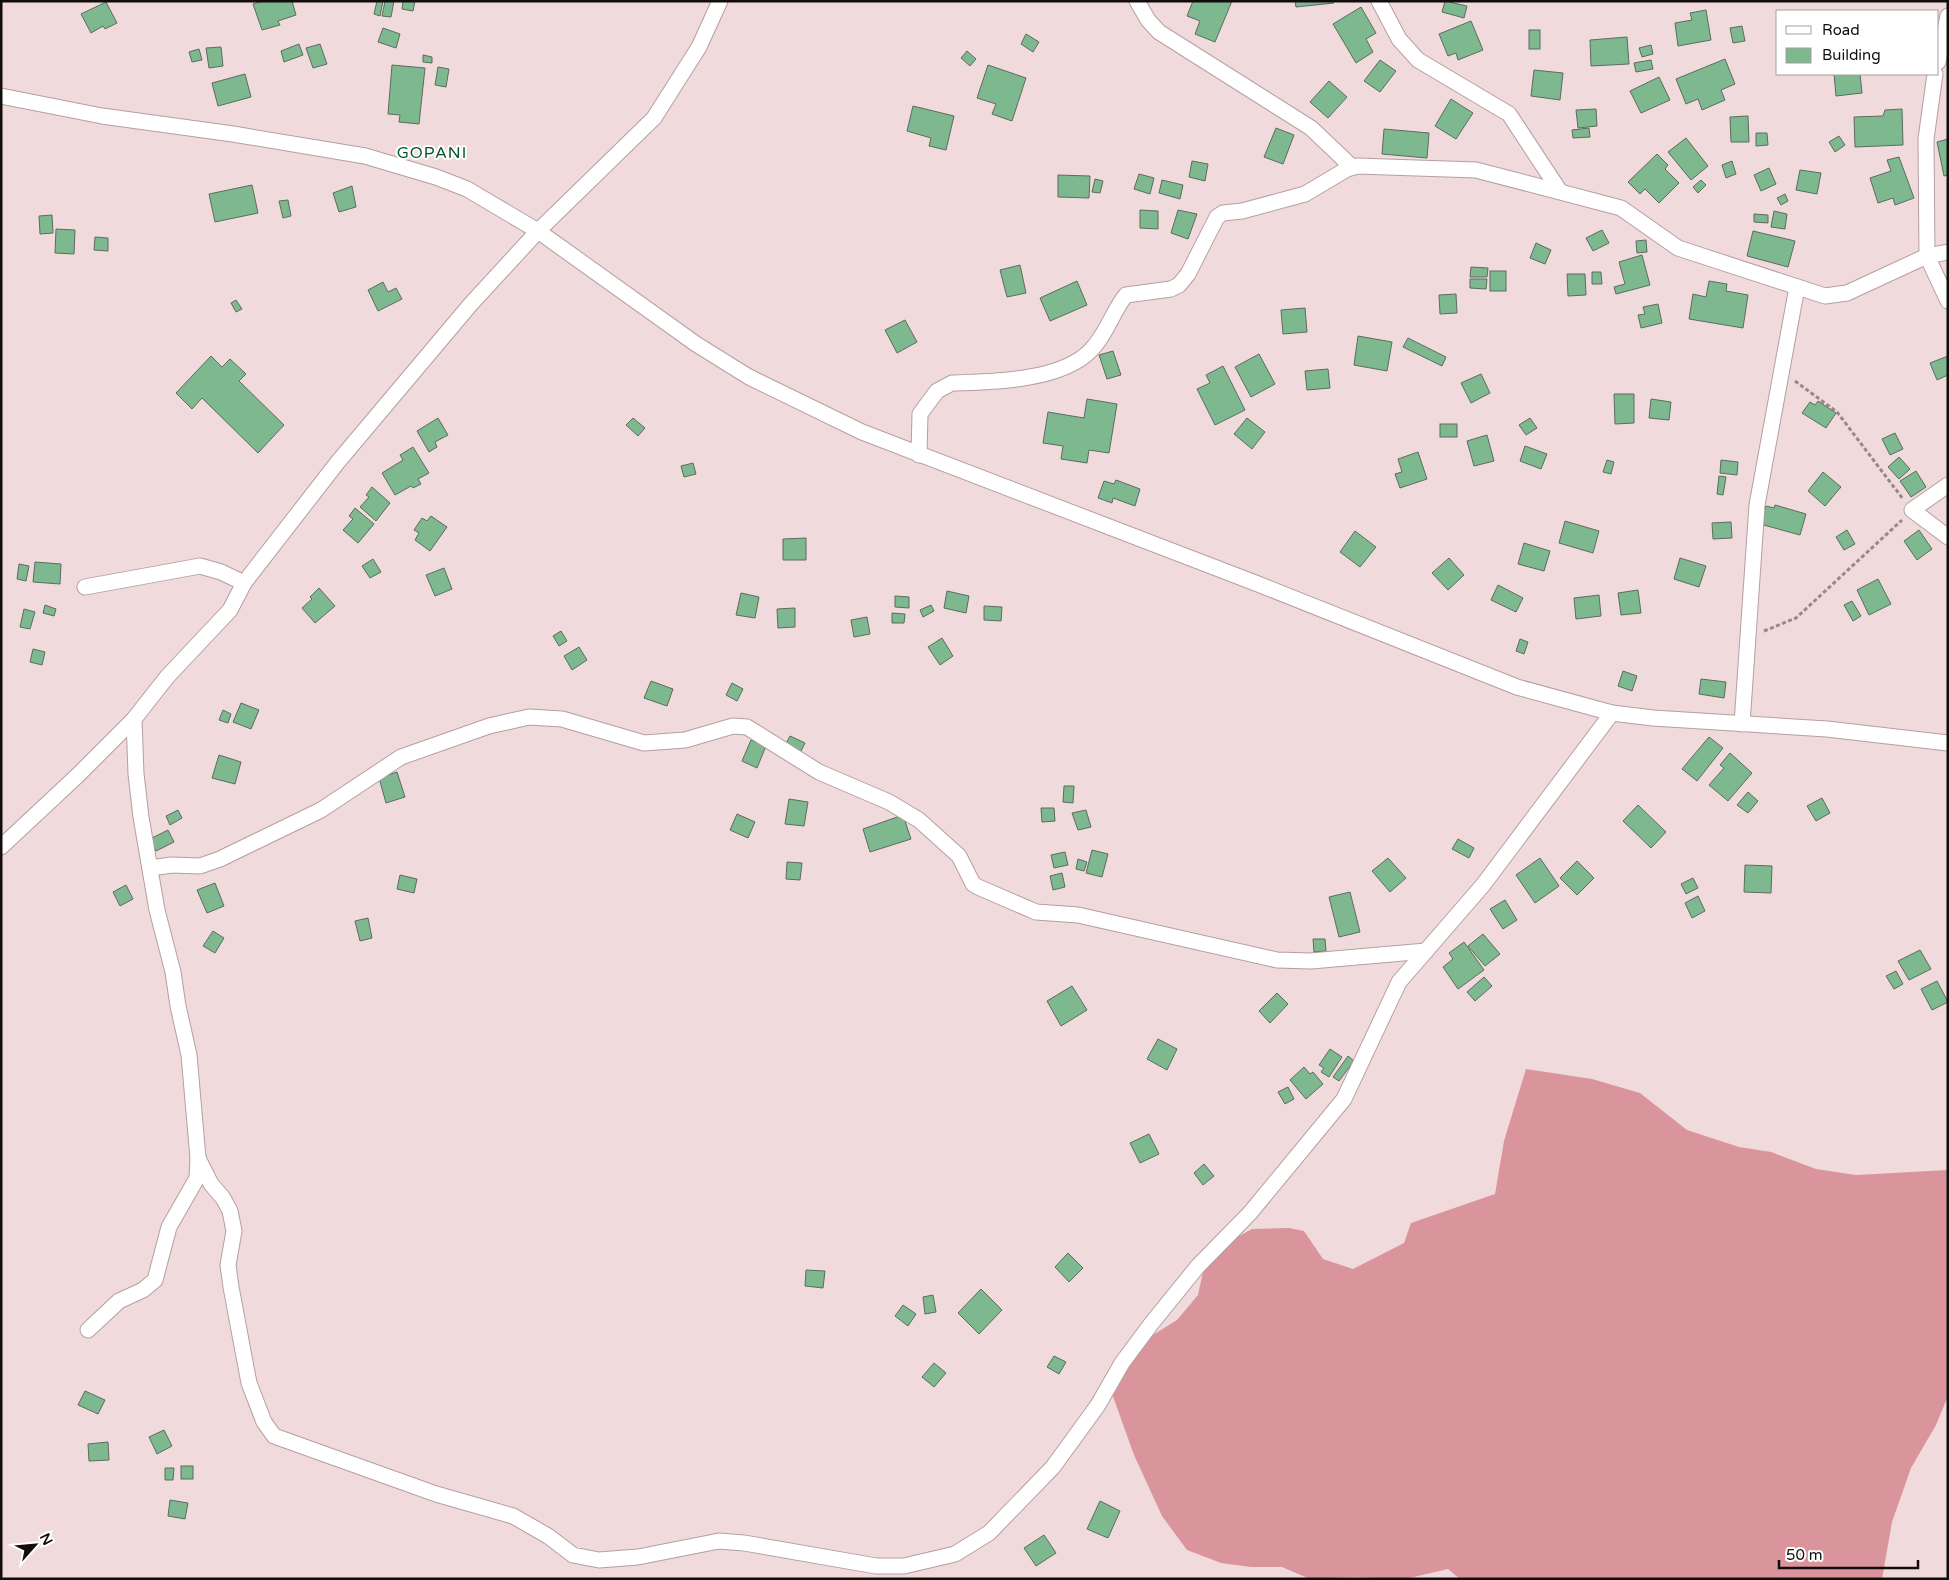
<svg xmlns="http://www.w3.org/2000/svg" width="1949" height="1580" font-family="'Varela Round',sans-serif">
<rect width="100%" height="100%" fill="#f1dadc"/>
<path fill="#da949c" d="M1526 1069 1592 1079 1640 1093 1687 1130 1739 1147 1771 1152 1816 1169 1856 1175 1948 1170V1396L1936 1425 1911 1468 1892 1522 1882 1579H1460L1448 1569 1405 1579 1352 1577 1310 1579 1282 1567H1251L1221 1563 1187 1550 1162 1516 1134 1455 1111 1391 1125 1362 1153 1335 1177 1320 1198 1295 1204 1267 1223 1245 1252 1229 1289 1228 1304 1231 1323 1259 1353 1269 1404 1243 1411 1223 1495 1194 1504 1141Z"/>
<g fill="#7eb88f" stroke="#5c6b60">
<path d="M263 1H292L296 15 278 21 280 25 262 30 253 4Z"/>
<path d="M377 1H383L380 16 374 14Z"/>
<path d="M385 1H394L391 17 382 16Z"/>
<path d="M403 1H415L413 11 402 9Z"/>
<path d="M1193 1H1232L1215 42 1195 34 1200 21 1187 16Z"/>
<path d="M1295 1H1333L1334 3 1296 7Z"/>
<path d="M1445 1 1467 6 1464 18 1442 12Z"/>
<path d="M106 2 117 23 105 29 103 26 91 33 81 14Z"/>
<path d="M1361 7 1376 33 1366 39 1373 52 1356 63 1333 24Z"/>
<path d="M1706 10 1711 40 1678 46 1675 23 1692 20 1690 13Z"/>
<path d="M1471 21 1483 50 1458 60 1456 53 1448 56 1439 34Z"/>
<path d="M1742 26 1745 41 1733 43 1730 28Z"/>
<path d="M383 28 400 34 396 48 378 42Z"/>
<rect x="1529" y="30" width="11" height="19"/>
<path d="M1026 34 1039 42 1033 52 1021 44Z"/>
<path d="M1627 37 1629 64 1591 66 1590 40Z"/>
<path d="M299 44 303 55 284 62 281 51Z"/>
<path d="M320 44 327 64 313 68 306 48Z"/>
<path d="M1651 45 1653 54 1642 57 1639 48Z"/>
<path d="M221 47 223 66 209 68 206 48Z"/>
<path d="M199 49 202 60 192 62 189 52Z"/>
<path d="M967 51 976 59 970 66 961 58Z"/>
<path d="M423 55 432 57V63L423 62Z"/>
<path d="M1725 59 1735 84 1721 90 1725 100 1702 110 1698 99 1686 104 1676 79Z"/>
<path d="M1380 60 1396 71 1380 92 1364 81Z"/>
<path d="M1651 60 1653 69 1636 72 1634 63Z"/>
<path d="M392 65 425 68 419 124 399 122 400 115 388 114Z"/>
<path d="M988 65 1026 78 1012 121 992 114 996 104 977 98Z"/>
<path d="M438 67 449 69 446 87 435 85Z"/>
<path d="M1534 70 1563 73 1560 100 1531 96Z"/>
<path d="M245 74 251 97 218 106 212 83Z"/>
<path d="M1834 74H1860L1862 93 1836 96Z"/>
<path d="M1659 77 1670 100 1641 113 1630 91Z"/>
<path d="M1329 81 1347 97 1328 118 1310 102Z"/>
<path d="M1451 99 1473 113 1456 139 1435 126Z"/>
<path d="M913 106 954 116 946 150 929 146 931 138 907 131Z"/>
<path d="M1596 109 1597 126 1578 128 1576 110Z"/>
<path d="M1902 109 1903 145 1855 147 1854 117 1883 116 1885 110Z"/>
<path d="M1748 116 1749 142H1731L1730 117Z"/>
<path d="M1276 128 1294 135 1283 164 1264 157Z"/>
<path d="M1589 128 1590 137 1573 138 1572 130Z"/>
<path d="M1384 129 1429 133 1427 158 1382 154Z"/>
<path d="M1756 133H1767L1768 145 1756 146Z"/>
<path d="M1839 136 1845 145 1835 152 1829 142Z"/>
<path d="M1686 138 1708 166 1691 180 1668 152Z"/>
<path d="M1948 139V175L1944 176 1937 142Z"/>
<path d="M1657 154 1668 165 1665 169 1679 183 1659 203 1645 189 1640 194 1628 182Z"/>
<path d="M1899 157 1914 198 1895 205 1893 198 1878 203 1870 178 1891 171 1887 160Z"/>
<path d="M1192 161 1208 164 1205 181 1189 177Z"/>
<path d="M1732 161 1736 174 1726 178 1722 165Z"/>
<path d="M1769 168 1776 184 1761 191 1754 175Z"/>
<path d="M1800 170 1821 173 1817 194 1796 190Z"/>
<path d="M1139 174 1154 178 1150 194 1134 189Z"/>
<path d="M1058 175 1090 176 1089 198 1058 197Z"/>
<path d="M1095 179 1103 181 1100 193 1092 192Z"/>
<path d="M1162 180 1183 185 1180 199 1159 193Z"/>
<path d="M1701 180 1706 185 1698 193 1693 187Z"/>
<path d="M252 185 258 213 215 222 209 194Z"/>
<path d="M352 186 356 207 339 212 333 193Z"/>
<path d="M1785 194 1788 201 1781 205 1777 198Z"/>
<path d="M288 200 291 216 283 218 279 201Z"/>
<path d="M1140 210 1158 211V229L1140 228Z"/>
<path d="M1178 210 1197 214 1188 239 1171 233Z"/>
<path d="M1774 211 1787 214 1785 229 1771 227Z"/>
<path d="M1754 214 1768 215V223L1754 222Z"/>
<path d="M52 215 53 233 40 234 39 216Z"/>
<path d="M56 229 75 230 74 254 55 253Z"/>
<path d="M1602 230 1609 243 1593 251 1586 238Z"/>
<path d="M1753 231 1795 241 1788 267 1747 256Z"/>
<path d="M95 237 108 238V251L94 250Z"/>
<path d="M1646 240 1647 252 1637 253 1636 241Z"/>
<path d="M1536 243 1551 250 1545 264 1530 258Z"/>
<path d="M1642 255 1650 285 1616 294 1614 287 1625 284 1619 262Z"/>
<path d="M1020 265 1026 293 1007 297 1000 270Z"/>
<path d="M1471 267 1488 268 1487 277H1470Z"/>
<rect x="1490" y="271" width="16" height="20"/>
<path d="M1592 272H1601L1602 284H1592Z"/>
<path d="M1567 274H1585L1586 295 1568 296Z"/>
<path d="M1470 279H1487L1486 289 1470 288Z"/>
<path d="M1077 281 1087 305 1050 321 1040 298Z"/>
<path d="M1709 281 1727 284 1726 291 1748 295 1743 328 1689 319 1693 294 1706 297Z"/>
<path d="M383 282 388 292 396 288 402 299 378 311 368 290Z"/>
<path d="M1456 294 1457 313 1440 314 1439 295Z"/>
<path d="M236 300 242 309 236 312 231 303Z"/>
<path d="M1658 304 1662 323 1641 328 1638 315 1645 314 1643 307Z"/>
<path d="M1305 308 1307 332 1283 334 1281 310Z"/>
<path d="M905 320 917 342 897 353 885 330Z"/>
<path d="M1358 336 1392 342 1387 371 1354 365Z"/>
<path d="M1408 338 1446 357 1442 366 1403 347Z"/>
<path d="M1113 351 1121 375 1107 379 1099 355Z"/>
<path d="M1259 354 1275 384 1251 397 1235 367Z"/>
<path d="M211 356 222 367 230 359 246 374 239 381 284 425 258 453 202 398 192 409 176 393Z"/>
<path d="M1948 356V375L1937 380 1930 363Z"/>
<path d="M1223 366 1245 410 1215 425 1197 389 1210 383 1206 375Z"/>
<path d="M1328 369 1330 388 1307 390 1305 371Z"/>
<path d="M1481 374 1490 393 1471 403 1461 383Z"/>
<path d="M1614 394H1634V423L1615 424Z"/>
<path d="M1087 399 1117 404 1109 453 1089 450 1087 463 1061 459 1063 446 1043 443 1048 412 1084 418Z"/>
<path d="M1651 399 1671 402 1669 420 1649 418Z"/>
<path d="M1818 401 1836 413 1826 428 1802 413 1810 402 1815 405Z"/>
<path d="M438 418 448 435 435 442 437 447 429 452 417 431Z"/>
<path d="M633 418 645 428 638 436 626 425Z"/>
<path d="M1247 418 1265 432 1252 449 1234 434Z"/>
<path d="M1530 418 1537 428 1526 435 1519 425Z"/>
<rect x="1440" y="424" width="17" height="13"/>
<path d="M1895 433 1903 449 1890 455 1882 439Z"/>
<path d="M1487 435 1494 461 1474 466 1467 441Z"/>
<path d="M1525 446 1547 454 1541 469 1520 461Z"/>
<path d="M413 447 429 473 418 479 421 484 413 488 411 486 395 495 382 473 403 460 400 455Z"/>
<path d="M1418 452 1427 479 1400 488 1395 474 1402 472 1398 459Z"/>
<path d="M1899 457 1910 469 1899 479 1888 467Z"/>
<path d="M1607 460 1614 462 1611 474 1603 472Z"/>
<path d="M1721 460 1738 462 1737 475 1720 473Z"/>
<path d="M693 463 696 474 684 477 681 466Z"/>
<path d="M1916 471 1926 487 1911 497 1900 481Z"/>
<path d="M1823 472 1841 487 1825 506 1808 491Z"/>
<path d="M1719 476 1726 477 1723 495 1717 494Z"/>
<path d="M1116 480 1140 489 1135 506 1113 498 1112 503 1098 498 1104 481 1114 484Z"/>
<path d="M372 487 390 503 376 521 360 507 369 497 366 495Z"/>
<path d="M1775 505 1806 514 1800 535 1760 524 1766 506 1774 508Z"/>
<path d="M355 508 374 524 358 543 343 530 353 519 349 516Z"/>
<path d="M431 516 447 527 430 551 415 540 419 533 414 530 422 518 427 521Z"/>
<path d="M1565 521 1599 531 1593 553 1559 543Z"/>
<path d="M1731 522 1732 538 1713 539 1712 523Z"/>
<path d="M1847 530 1855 544 1844 550 1836 537Z"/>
<path d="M1919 530 1932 549 1917 560 1904 541Z"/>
<path d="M1355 531 1376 547 1360 567 1340 552Z"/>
<path d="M806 538V560H783V539Z"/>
<path d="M1524 543 1550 551 1544 571 1518 564Z"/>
<path d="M1449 558 1464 575 1448 590 1432 573Z"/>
<path d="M1680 558 1706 566 1699 587 1674 579Z"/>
<path d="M373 559 381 572 370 578 362 566Z"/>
<path d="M35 562 61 564 60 584 33 582Z"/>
<path d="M19 564 29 566 26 581 17 579Z"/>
<path d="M444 568 452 589 435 596 426 575Z"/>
<path d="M1878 579 1891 604 1869 615 1857 590Z"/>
<path d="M1498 585 1523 598 1516 612 1491 600Z"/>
<path d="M319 588 335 606 315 623 302 608 312 599 310 597Z"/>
<path d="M1638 590 1641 613 1621 615 1618 593Z"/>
<path d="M947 591 969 596 966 613 944 608Z"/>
<path d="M741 593 759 597 755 618 736 615Z"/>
<path d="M1599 595 1601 616 1576 619 1574 598Z"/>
<path d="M895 596 909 597V608L895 607Z"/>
<path d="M1852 601 1861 616 1853 621 1844 605Z"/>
<path d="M45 605 56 609 54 616 43 613Z"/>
<path d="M931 605 934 611 923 617 920 610Z"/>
<path d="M984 606 1002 607 1001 621 984 620Z"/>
<path d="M795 608V627L778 628 777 609Z"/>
<path d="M24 609 35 612 30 629 20 627Z"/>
<path d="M892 613 905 614 904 623H892Z"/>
<path d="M867 617 870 634 854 637 851 620Z"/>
<path d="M561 631 567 641 559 646 553 636Z"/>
<path d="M942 638 953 656 940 665 928 647Z"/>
<path d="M1520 639 1528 642 1524 654 1516 651Z"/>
<path d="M579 647 587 660 572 670 564 656Z"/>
<path d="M33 649 45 652 42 665 30 662Z"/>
<path d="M1623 671 1637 676 1632 691 1618 686Z"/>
<path d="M1701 679 1726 682 1724 698 1699 694Z"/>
<path d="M651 681 673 689 667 706 644 698Z"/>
<path d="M732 683 743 689 737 701 726 695Z"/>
<path d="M241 703 259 710 251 729 233 722Z"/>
<path d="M223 710 231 714 228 723 219 720Z"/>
<path d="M790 736 805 743 798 757 783 749Z"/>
<path d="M1709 737 1723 748 1697 781 1682 769Z"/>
<path d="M751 740 766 746 757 768 742 761Z"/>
<path d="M1730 753 1752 773 1728 801 1709 785 1724 768 1720 765Z"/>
<path d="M219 755 241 762 235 784 212 778Z"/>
<path d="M397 772 405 797 386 803 379 778Z"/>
<path d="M1064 786H1074L1073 803 1063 802Z"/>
<path d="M1748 792 1758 801 1748 813 1737 805Z"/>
<path d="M1822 798 1830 813 1816 821 1807 806Z"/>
<path d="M789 799 808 802 804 826 785 824Z"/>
<path d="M1638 805 1666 832 1651 848 1623 821Z"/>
<path d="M1041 808H1054L1055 821 1042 822Z"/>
<path d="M178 810 182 818 170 825 166 816Z"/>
<path d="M1086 810 1091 827 1078 830 1072 813Z"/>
<path d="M737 814 755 822 748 838 730 830Z"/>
<path d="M903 815 911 839 870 852 863 829Z"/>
<path d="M168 830 174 842 156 851 150 839Z"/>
<path d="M1458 839 1474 848 1469 858 1452 849Z"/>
<path d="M1092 850 1108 854 1102 877 1086 873Z"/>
<path d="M1065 852 1068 865 1054 868 1051 855Z"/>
<path d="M1388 858 1406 878 1390 892 1372 871Z"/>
<path d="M1540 858 1559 886 1535 903 1516 875Z"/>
<path d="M1078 859 1087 862 1084 871 1076 869Z"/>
<path d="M1577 861 1594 878 1577 895 1560 878Z"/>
<path d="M787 862 802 863 800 880 786 879Z"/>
<path d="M1745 865 1772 866 1771 893 1744 892Z"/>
<path d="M1062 873 1065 887 1053 890 1050 876Z"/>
<path d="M400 875 417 879 414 893 397 889Z"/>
<path d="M1693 878 1698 888 1686 894 1681 884Z"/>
<path d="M215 883 224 906 207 913 197 890Z"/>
<path d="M126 885 133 899 120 906 113 892Z"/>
<path d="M1350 892 1360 932 1339 937 1329 897Z"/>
<path d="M1698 896 1705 911 1692 918 1685 903Z"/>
<path d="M1505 900 1517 920 1503 929 1490 909Z"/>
<path d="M368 918 372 938 360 941 355 921Z"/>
<path d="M213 931 224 938 215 953 203 946Z"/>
<path d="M1483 934 1500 954 1485 966 1468 946Z"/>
<path d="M1313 939H1325L1326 951 1314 952Z"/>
<path d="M1464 942 1484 970 1458 989 1443 967 1453 959 1449 953Z"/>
<path d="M1920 950 1931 969 1909 980 1898 961Z"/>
<path d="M1896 971 1903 984 1894 989 1886 976Z"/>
<path d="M1484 977 1492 986 1475 1001 1467 992Z"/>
<path d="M1937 981 1948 1002 1932 1010 1921 989Z"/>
<path d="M1072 986 1087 1010 1061 1026 1047 1001Z"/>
<path d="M1277 993 1288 1004 1270 1023 1259 1011Z"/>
<path d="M1158 1039 1177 1049 1167 1070 1147 1059Z"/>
<path d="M1330 1049 1342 1057 1329 1077 1321 1072 1324 1068 1319 1065Z"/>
<path d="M1348 1056 1354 1061 1339 1081 1333 1077Z"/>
<path d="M1304 1067 1310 1074 1313 1072 1323 1084 1306 1099 1290 1080Z"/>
<path d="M1288 1087 1294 1099 1285 1104 1278 1092Z"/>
<path d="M1149 1134 1159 1154 1140 1163 1130 1143Z"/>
<path d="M1204 1164 1214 1176 1203 1185 1194 1173Z"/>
<path d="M1068 1253 1083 1268 1069 1282 1055 1267Z"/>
<path d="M806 1270 825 1271 823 1288 805 1286Z"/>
<path d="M981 1289 1002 1310 979 1334 958 1313Z"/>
<path d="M933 1295 936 1312 925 1314 923 1297Z"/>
<path d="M903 1305 916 1314 908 1326 895 1316Z"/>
<path d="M1054 1356 1066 1362 1059 1374 1047 1367Z"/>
<path d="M934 1363 946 1373 934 1387 922 1377Z"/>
<path d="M85 1391 105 1400 98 1414 78 1405Z"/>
<path d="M164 1430 172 1446 157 1454 149 1437Z"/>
<path d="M108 1442 109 1460 89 1461 88 1444Z"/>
<rect x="181" y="1466" width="12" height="13"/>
<path d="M165 1468H174L173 1480H165Z"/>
<path d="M170 1500 188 1503 185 1519 168 1516Z"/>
<path d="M1100 1501 1120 1511 1108 1538 1087 1529Z"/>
<path d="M1044 1535 1056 1553 1036 1566 1024 1548Z"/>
</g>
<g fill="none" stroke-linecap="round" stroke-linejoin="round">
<defs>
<g id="street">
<path d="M1137 1 1148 20 1159 32 1311 128 1352 167"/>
<path d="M1379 1 1399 39 1418 60 1509 114 1559 190"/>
<path d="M1938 62 1948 16"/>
<path d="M1935 74 1926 139 1927 256 1948 301"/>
<path d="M1 96 102 116 233 134 365 156 436 177 467 189 538 231 696 344 749 377 862 432 1258 584 1517 687 1612 713 1653 718 1827 729 1948 743"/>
<path d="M919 455 920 414 937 391 952 383C992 382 1062 381 1091 350 1107 334 1112 312 1126 295L1171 289 1179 285 1188 274 1217 217 1223 213 1242 211 1305 194 1347 169 1357 166 1476 170 1621 208 1678 248 1825 296 1847 293 1927 256 1948 252"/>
<path d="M1948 485 1912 510 1948 537"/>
<path d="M85 587 200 566 221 572 244 583 337 463 470 305 538 231 654 118 699 47 720 1"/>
<path d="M1742 724 1757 505 1797 287"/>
<path d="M1 847 77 776 134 719 167 677 230 610 244 583"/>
<path d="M150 868 172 865 200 866 220 859 321 810 401 757 489 726 529 717 562 719 644 743 685 740 733 726 747 727 819 772 889 802 919 820 959 856 973 884 978 887 1036 912 1078 915 1277 960 1311 961 1426 951"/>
<path d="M198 1158 211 1184 223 1198 230 1211 234 1231 228 1265 231 1287 249 1383 264 1422 274 1436 436 1494 513 1516 548 1536 573 1555 599 1560 638 1557 719 1541 744 1543 876 1566H904L955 1554 989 1533 1053 1467 1098 1405 1122 1363 1151 1324 1198 1266 1250 1213 1344 1099 1399 982 1483 885 1612 713"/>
<path d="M88 1330 119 1301 143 1290 155 1280 169 1227 197 1178 198 1158 189 1055 178 1006 173 972 157 910 141 817 136 774 134 719"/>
</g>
</defs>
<use href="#street" stroke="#b49fa1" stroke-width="17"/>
<g stroke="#99888a" stroke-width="3" stroke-dasharray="4 2.5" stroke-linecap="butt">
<path d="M1795 381 1837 412 1903 499"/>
<path d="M1764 631 1796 618 1902 520"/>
</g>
<use href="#street" stroke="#fff" stroke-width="15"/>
</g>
<g text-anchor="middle" stroke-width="4" stroke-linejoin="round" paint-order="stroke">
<g font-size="16" letter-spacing="1" fill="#01542a" stroke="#fff">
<text x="432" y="158">GOPANI</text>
</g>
</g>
<rect width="1949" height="1580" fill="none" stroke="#130c0d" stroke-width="5"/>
<rect x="1776" y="10" width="162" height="65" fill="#ffffff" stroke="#a19e9e"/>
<rect x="1786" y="26" width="25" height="8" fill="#ffffff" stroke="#a19e9e"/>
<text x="1822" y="35" font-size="15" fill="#130c0d">Road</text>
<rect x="1786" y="48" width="25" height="15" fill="#7eb88f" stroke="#a19e9e"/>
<text x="1822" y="60" font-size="15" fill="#130c0d">Building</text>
<g transform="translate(35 1545) rotate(63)" stroke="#ffffff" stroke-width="4" paint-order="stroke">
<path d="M0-4L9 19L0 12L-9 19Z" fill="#130c0d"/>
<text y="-8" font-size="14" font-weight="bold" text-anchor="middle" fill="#130c0d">N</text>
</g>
<path d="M1779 1560v8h139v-8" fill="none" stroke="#130c0d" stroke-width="2.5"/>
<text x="1786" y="1560" font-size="15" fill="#130c0d" stroke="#ffffff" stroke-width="4" paint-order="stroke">50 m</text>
</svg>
